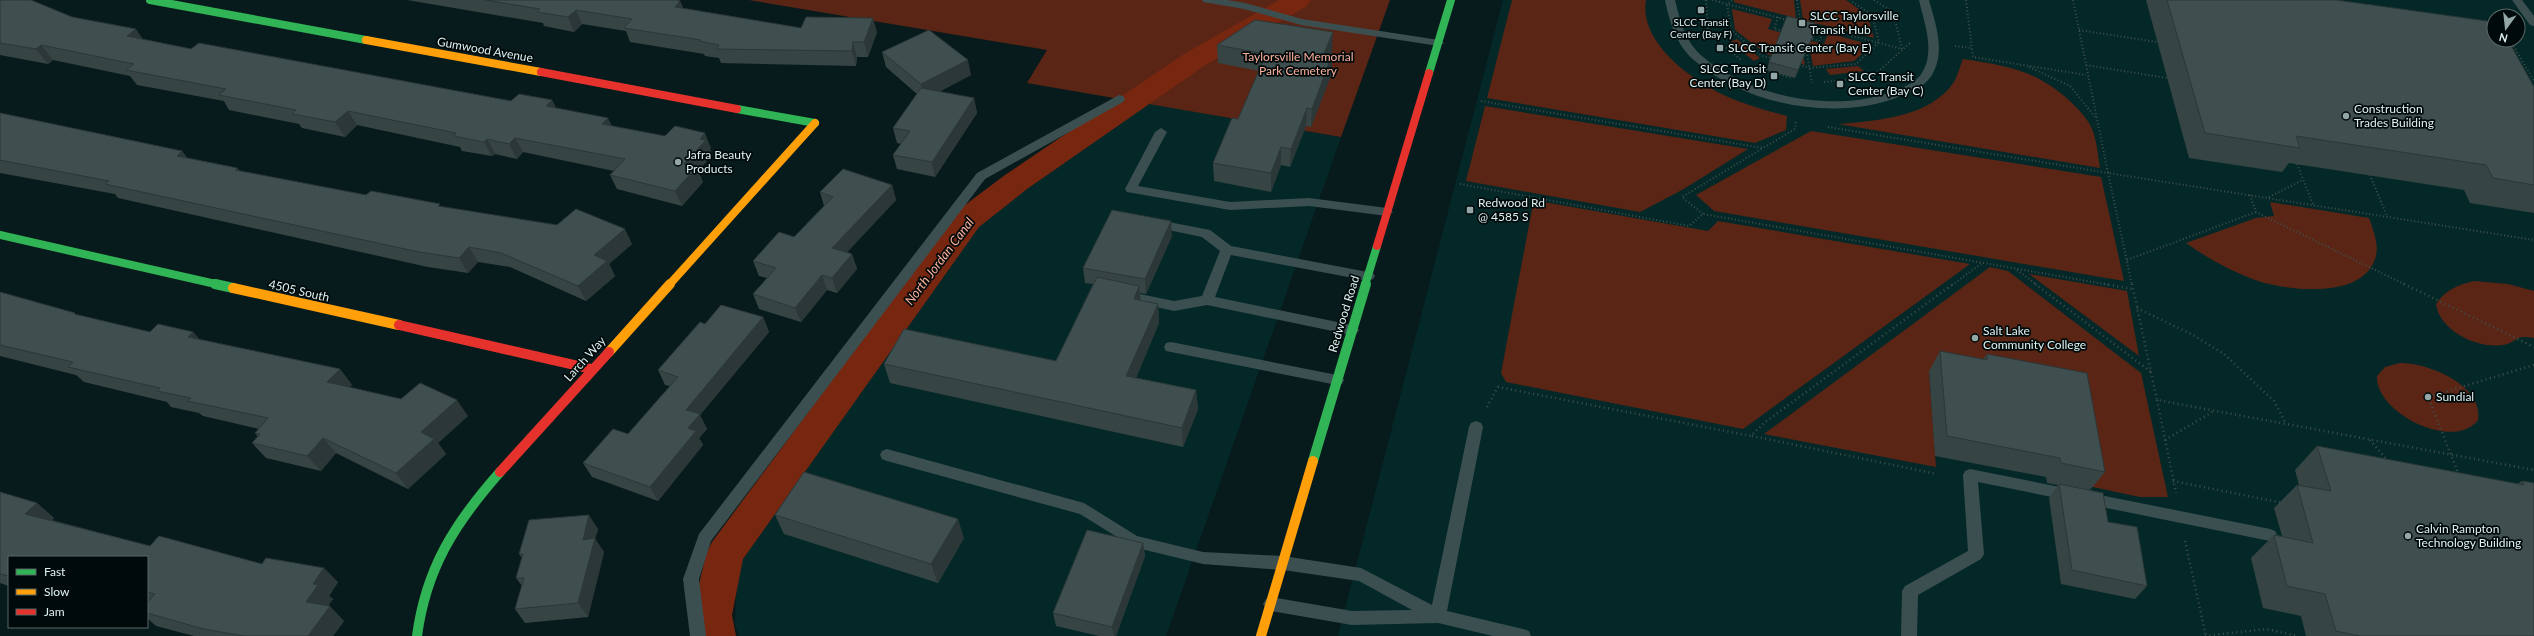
<svg xmlns="http://www.w3.org/2000/svg" width="2534" height="636" font-family="Lato,sans-serif">
<rect width="100%" height="100%" fill="#081b1c"/>
<g fill="#042828" fill-rule="evenodd">
<path d="M1503 0H2534V636H1338ZM2494 16H2518V40H2494Z"/>
<path d="M1146 103 1341 137 1166 636H739L735 624 738 566 779 504 984 215Z"/>
</g>
<g fill="#5b2515">
<path d="M749 0H1390L1341 137 1027 83 1047 50Z"/>
<path d="M1512 0H1646C1639 38 1683 73 1712 89 1735 102 1761 109 1787 116L1786 130 1755 143 1487 98Z"/>
<path d="M1735 0H1794L1796 18 1733 2Z"/>
<path d="M1800 0H1846L1867 15 1874 38 1803 20Z"/>
<path d="M1732 9 1772 19 1768 29 1801 38 1805 65 1766 54 1735 30Z"/>
<path d="M1828 33 1872 45 1854 61 1813 66 1808 40 1824 44Z"/>
<path d="M1737 39 1760 58 1754 61 1730 42Z"/>
<path d="M1963 59C2008 66 2037 70 2072 103 2079 110 2088 119 2092 129 2097 141 2098 156 2100 168L1838 124C1876 121 1931 117 1954 82 1958 75 1960 66 1963 59Z"/>
<path d="M1858 66 1864 71 1830 75 1826 69Z"/>
<path d="M1485 106 1748 149 1682 190 1640 212 1466 181Z"/>
<path d="M1811 131 2101 177 2124 281 1714 211 1696 195Z"/>
<path d="M1538 201 1708 231 1718 221 1970 264 1743 429 1506 382 1501 373 1533 204Z"/>
<path d="M2270 202 2369 218C2373 230 2379 244 2376 256 2365 299 2293 291 2261 282 2234 273 2209 259 2186 243L2256 218 2274 216Z"/>
<path d="M1990 267 2008 271 2141 373 2168 497H2140L2088 486 1929 372 1936 467 1764 434Z"/>
<path d="M2029 274 2127 291 2139 356Z"/>
<path d="M2474 281 2508 284 2534 291V338C2513 334 2518 343 2502 345 2477 349 2439 330 2436 304 2445 290 2458 285 2474 281Z"/>
<path d="M2400 363C2429 363 2483 385 2478 420 2454 452 2375 413 2377 376L2385 367Z"/>
</g>
<g fill="none" stroke-linecap="round" stroke-linejoin="round">
<path fill="#77260f" fill-rule="evenodd" d="M1279 0H1311L1307 6 1204 66 1027 189 979 227 743 559 732 615 736 636H696L692 615 706 554 712 542 957 211 1005 175 1184 54Z"/>
<g stroke="#3f4f4f" stroke-width="2" stroke-dasharray="1 2.5" stroke-linecap="butt">
<path d="M1706 0 1708 32 1741 60"/>
<path d="M1712 0 1787 20"/>
<path d="M1732 0 1727 4 1731 30 1762 56 1772 58"/>
<path d="M1797 0 1800 21"/>
<path d="M1966 0 1973 57 2086 75"/>
<path d="M2073 0 2108 173 2534 240"/>
<path d="M1778 17 1774 29 1783 31"/>
<path d="M1814 26 1902 49 1893 12 1874 0"/>
<path d="M2079 30 2157 42"/>
<path d="M1809 38 1819 41 1824 29"/>
<path d="M2510 40 2534 81"/>
<path d="M1955 46 1972 48"/>
<path d="M1806 48 1812 83"/>
<path d="M1799 65 1810 68 1856 64 1879 42 1872 15 1850 0"/>
<path d="M2086 65 2167 78"/>
<path d="M2029 67 2070 86 2096 118"/>
<path d="M1766 70 1792 78"/>
<path d="M1824 82 1872 77 1911 42"/>
<path d="M1481 101 1763 148 1795 129 1796 121"/>
<path d="M1828 127 2108 173 2132 285"/>
<path d="M2297 164 2313 204"/>
<path d="M2370 175 2387 216"/>
<path d="M1460 184 1689 226 1703 214 2110 285"/>
<path d="M2250 195 2256 212 2406 285"/>
<path d="M2269 197 2303 180"/>
<path d="M1703 214 1682 197 1763 148"/>
<path d="M2127 260 2256 212"/>
<path d="M2017 270 2037 285"/>
<path d="M1952 285 1982 263"/>
</g>
<g stroke="#3f4f4f" stroke-width="2.5" stroke-dasharray="1 3.5" stroke-linecap="butt">
<path d="M2035 284 2151 372"/>
<path d="M2104 284 2133 289"/>
<path d="M2132 284 2157 400 2534 470"/>
<path d="M2404 284 2534 347"/>
<path d="M2137 308 2193 335 2224 354 2274 401 2286 424"/>
<path d="M2157 400 2176 493"/>
<path d="M1487 407 1498 387 1751 436 1764 423 1953 284"/>
<path d="M1752 436 1937 474"/>
<path d="M2165 440 2214 411"/>
<path d="M2370 440 2389 462"/>
<path d="M2459 475 2428 397 2534 365"/>
<path d="M2173 481 2283 503"/>
<path d="M2185 541 2206 636"/>
<path d="M2205 636 2266 629 2298 636"/>
</g>
<g fill="#3c4f50" fill-rule="evenodd">
<path d="M1202 0H1227L1245 3 1302 19 1439 40 1444 43 1439 46 1301 25 1244 9 1203 2Z"/>
<path d="M1665 0H1675C1680 21 1685 41 1702 56 1748 97 1837 114 1894 91 1904 87 1918 82 1923 71 1935 50 1924 22 1919 0H1929C1935 22 1945 49 1934 71 1928 85 1914 91 1901 96 1837 122 1748 106 1695 61 1676 45 1670 23 1665 0Z"/>
<path d="M2512 0H2522L2534 16V26L2530 25Z"/>
<path d="M1119 95 1123 96 1125 99 1123 102 985 179 711 541 699 579 706 636H690L683 579 699 534 977 173Z"/>
<path d="M1161 128 1167 132 1138 186 1230 202 1309 198 1387 208 1393 212 1387 216 1309 206 1230 210 1127 192 1125 189 1155 132Z"/>
<path d="M1158 220 1210 230 1231 246 1373 273 1375 276 1373 279 1369 281 1231 255 1215 297 1352 325 1357 327 1359 330 1357 333 1352 335 1207 305 1174 311 1120 299 1119 296 1125 291 1174 301 1202 296 1220 251 1202 237 1154 227 1152 224 1154 221Z"/>
<path d="M1171 342 1337 375 1342 376 1344 380 1342 384 1337 385 1171 352 1166 351 1164 347 1166 343Z"/>
<path d="M1476 421 1481 423 1483 427 1447 611 1523 629 1529 631 1531 636H1493L1438 623 1352 625 1271 611 1266 609 1263 604 1266 599 1271 597 1352 611 1412 610 1359 581 1283 570 1203 564 1133 547 1080 514 887 461 882 459 880 455 882 451 887 449 1084 503 1137 536 1203 552 1283 556 1361 568 1432 605 1469 427 1471 423Z"/>
<path d="M1970 469 2270 529 2275 531 2277 535 2275 539 2270 541 1978 482 1984 554 1981 559 1918 595 1917 636H1901L1902 591 1905 586 1968 551 1963 475 1965 471Z"/>
</g>
<g stroke="#30b455" stroke-width="8">
<path d="M150 0 366 40"/>
<path d="M1429 73 1451 0"/>
<path d="M737 109 815 123"/>
<path d="M0 235 220 285"/>
<path d="M1365 285 1377 246"/>
</g>
<g stroke="#30b455" stroke-width="10">
<path d="M215 284 233 288"/>
<path d="M1313 461 1366 284"/>
<path d="M417 636C426 568 455 523 500 472"/>
</g>
<g stroke="#ff9f0a" stroke-width="8">
<path d="M366 40 541 72"/>
<path d="M669 285 815 123"/>
</g>
<g stroke="#ff9f0a" stroke-width="10">
<path d="M233 288 399 325"/>
<path d="M609 352 670 284"/>
<path d="M1261 636 1313 461"/>
</g>
<g stroke="#e5322d" stroke-width="8">
<path d="M541 72 737 109"/>
<path d="M1377 246 1429 73"/>
</g>
<g stroke="#e5322d" stroke-width="10">
<path d="M399 325 592 369"/>
<path d="M500 472 609 352"/>
</g>
</g>
<g fill="#364444">
<path d="M0 0 72 17 143 39 191 49 511 101 552 100 556 108 612 126 711 148 710 149 712 155 698 171 703 182 682 206 617 189 610 175 614 171 523 152 517 159 495 154 492 156 462 151 460 147 357 125 345 137 302 128 299 124 229 110 224 101 137 85 130 76 53 60 48 64 0 55Z"/>
<path d="M407 0H676L680 1 683 8 801 28 877 32 868 57H857L856 66 721 63 719 58 705 56 704 54 630 42 626 31 582 24 574 32 544 26 543 23Z"/>
<path d="M2146 0H2336L2534 87V213L2470 203 2464 190 2289 163 2282 172 2189 158Z"/>
<path d="M1815 31 1795 78 1767 70 1769 62Z"/>
<path d="M1217 45 1332 51 1331 54 1332 73 1311 127 1306 126 1290 167 1281 165 1271 192 1214 181 1213 163 1238 119 1259 71 1218 63Z"/>
<path d="M882 52 971 75 939 92 974 98 977 113 935 177 897 169 893 155 901 144 897 143 893 128 917 94 886 67Z"/>
<path d="M0 113 182 151 187 158 237 168 240 171 366 195 442 207 632 244 609 264 615 276 586 301 510 267 478 262 468 273 428 267 118 198 115 194 0 173Z"/>
<path d="M892 185 896 200 847 252 852 254 857 269 837 293 827 290 801 322 759 309 753 294 767 278 759 276 753 261 794 237 824 206 820 192Z"/>
<path d="M1172 236 1146 294 1140 293 1141 301 1158 304 1159 323 1136 378 1196 390 1198 409 1183 447 890 383 884 364 1056 361 1093 284 1085 283 1083 268Z"/>
<path d="M0 292 77 315 150 332H193L199 339 340 369 352 385 349 387 468 416 438 443 446 454 408 489 336 453 321 471 266 458 252 443 258 437 255 433 259 429 203 416 199 413 171 407 167 402 84 382 76 375 0 356Z"/>
<path d="M763 317 769 332 700 415 707 429 699 438 703 445 658 501 592 477 583 463 628 434 670 386 665 385 658 370 705 324Z"/>
<path d="M1940 351 1983 359 1987 354 2105 472 2090 490 2108 522 2147 586 2135 599 2061 584 2049 498 2058 485 2047 483 2046 477 1935 456 1929 371Z"/>
<path d="M2317 446 2517 484 2522 481 2534 483V636H2306L2301 616 2263 608 2251 558 2274 535 2282 536 2274 508 2297 485H2299L2295 470Z"/>
<path d="M0 492 37 503 54 518 52 520 150 546 262 564 338 582 329 596 333 599 328 606 344 621 333 636H194L156 626 147 618V603L148 602H147V557H9V586L0 583Z"/>
<path d="M775 515 964 538 938 583 784 534Z"/>
<path d="M598 529 595 539 604 552 588 617 525 623 515 609 522 586 516 578 522 558 519 554Z"/>
<path d="M1143 543 1145 556 1116 636H1099L1056 626 1053 613Z"/>
</g>
<g fill="#2c3737">
<path d="M680 1 686 15 675 7Z"/>
<path d="M576 10 582 24 574 32 568 17Z"/>
<path d="M873 18 877 32 868 57 864 42Z"/>
<path d="M1818 24 1815 31 1795 78 1798 70Z"/>
<path d="M136 29 146 44 127 36Z"/>
<path d="M1333 32 1332 51 1324 72V53Z"/>
<path d="M853 42 857 57 856 66 852 51Z"/>
<path d="M41 45 53 60 48 64 36 49Z"/>
<path d="M1332 55V73L1311 127 1312 109Z"/>
<path d="M968 60 971 75 924 99 921 84Z"/>
<path d="M974 98 977 113 935 177 932 162Z"/>
<path d="M552 100 559 115 546 106Z"/>
<path d="M1307 108 1306 126 1290 167 1291 149Z"/>
<path d="M348 111 357 125 345 137 335 122Z"/>
<path d="M608 118 615 133 602 124Z"/>
<path d="M705 133 711 148 710 149 712 155 698 171 703 182 682 206 675 191 684 164 700 139Z"/>
<path d="M515 138 523 152 517 159 509 144Z"/>
<path d="M487 139 495 154 492 156 484 142Z"/>
<path d="M1281 147V165L1271 192V173Z"/>
<path d="M182 151 193 166 177 156Z"/>
<path d="M892 185 896 200 837 263 832 248Z"/>
<path d="M1171 221 1172 236 1146 294 1145 279Z"/>
<path d="M625 229 632 244 609 264 615 276 586 301 578 286 594 255Z"/>
<path d="M469 247 478 262 468 273 459 258Z"/>
<path d="M852 254 857 269 837 293 832 278Z"/>
<path d="M822 275 827 290 801 322 795 308Z"/>
<path d="M1139 286 1141 306 1134 299Z"/>
<path d="M1158 304 1159 323 1129 394 1126 376Z"/>
<path d="M763 317 769 332 700 415 707 429 699 438 703 445 658 501 650 487 688 428 686 410Z"/>
<path d="M193 332 207 348 188 337Z"/>
<path d="M340 369 352 385 339 398 327 382Z"/>
<path d="M1196 390 1198 409 1183 447 1182 428Z"/>
<path d="M457 400 468 416 438 443 446 454 408 489 396 473 421 432Z"/>
<path d="M323 438 336 453 321 471 307 456Z"/>
<path d="M37 503 54 518 43 529 25 514Z"/>
<path d="M589 515 598 529 595 539 604 552 588 617 578 603 583 540Z"/>
<path d="M958 519 964 538 938 583 931 564Z"/>
<path d="M1143 543 1145 556 1116 636H1114L1112 627Z"/>
<path d="M324 568 338 582 329 596 333 599 320 617 306 602 313 584Z"/>
<path d="M330 606 344 621 333 636H308Z"/>
</g>
<g fill="#3f4f4f" stroke="#2c3737">
<path d="M0 0H31L72 17 136 29 127 36 191 49 199 43 511 101 519 94 552 100 546 106 608 118 602 124 665 136 675 126 705 133 700 139 706 140 684 164 696 168 675 191 610 175 625 159 515 138 509 144 487 139 484 142 454 136 456 133 348 111 335 122 292 114 296 110 219 95 226 89 126 70 134 64 41 45 36 49 0 43Z"/>
<path d="M485 0H676L680 1 675 7 801 28 806 17 873 18 864 42H853L852 51 716 49 719 45 700 41 701 40 624 28 632 19 576 10 568 17 537 12 540 9Z"/>
<path d="M2167 0H2336L2494 22V40H2508L2534 87V185L2493 178 2486 165 2296 136 2300 148 2205 133Z"/>
<path d="M1787 16 1818 24 1798 70 1769 62Z"/>
<path d="M1255 20 1333 32 1324 53 1332 55 1312 109 1307 108 1291 149 1281 147 1271 173 1213 163 1232 118 1238 119 1266 54 1217 45Z"/>
<path d="M929 30 968 60 921 84 882 52Z"/>
<path d="M921 88 974 98 932 162 893 155 910 131 893 128Z"/>
<path d="M0 113 182 151 177 156 237 168 235 170 366 195 371 191 440 204 438 206 557 225 576 209 625 229 594 255 607 261 578 286 501 253 469 247 459 258 419 252 105 184 109 181 0 160Z"/>
<path d="M843 169 892 185 832 248 852 254 832 278 822 275 795 308 753 294 776 268 753 261 779 232 794 237 833 197 820 192Z"/>
<path d="M1112 210 1171 221 1145 279 1083 268Z"/>
<path d="M1097 277 1139 286 1134 299 1158 304 1126 376 1196 390 1182 428 884 364 904 329 1056 361Z"/>
<path d="M0 292 75 313 74 314 150 332 158 324 193 332 188 337 340 369 327 382 401 399 420 383 457 400 421 432 434 439 396 473 323 438 307 456 252 443 260 434 255 433 268 418 188 401 191 398 157 391 160 388 68 367 73 362 0 345Z"/>
<path d="M721 305 763 317 686 410 700 414 688 428 696 431 650 487 583 463 613 429 628 434 678 377 658 370 700 322 705 324Z"/>
<path d="M1940 351 1987 360V354L2087 373 2105 472 2061 463 2060 458 1947 436Z"/>
<path d="M2317 446 2524 485 2522 481 2534 483V636H2360L2336 631 2325 594 2287 586 2274 535 2313 543 2297 485 2331 491Z"/>
<path d="M804 472 958 519 931 564 775 515Z"/>
<path d="M2059 484 2103 493 2108 522 2137 527 2147 586 2072 570Z"/>
<path d="M0 492 37 503 25 514 150 546 159 536 262 564 266 558 324 568 313 584 318 585 306 602 330 606 308 636H244L204 629 147 613V603L155 594 147 592V557H9V576L0 574Z"/>
<path d="M589 515 583 540 595 538 578 603 515 609 524 578H516L523 554H519L529 520Z"/>
<path d="M1087 530 1143 543 1112 627 1053 613Z"/>
</g>
<g fill="#93a7a6" stroke="#000a0a" stroke-width="1.5">
<rect x="1697" y="6" width="8" height="8" rx="2"/>
<rect x="1798" y="19" width="8" height="8" rx="2"/>
<rect x="1716" y="44" width="8" height="8" rx="2"/>
<rect x="1770" y="72" width="8" height="8" rx="2"/>
<rect x="1836" y="80" width="8" height="8" rx="2"/>
<circle cx="2346" cy="116" r="4"/>
<circle cx="678" cy="162" r="4"/>
<rect x="1466" y="206" width="8" height="8" rx="2"/>
<circle cx="1975" cy="338" r="4"/>
<circle cx="2428" cy="397" r="4"/>
<circle cx="2408" cy="536" r="4"/>
</g>
<g text-anchor="middle" stroke-width="3.5" stroke-linejoin="round" paint-order="stroke">
<g font-size="10" fill="#def2f1" stroke="#000a0a">
<text x="1701" y="26">SLCC Transit<tspan x="1701" dy="12">Center (Bay F)</tspan></text>
</g>
<g font-size="12" fill="#def2f1" stroke="#000a0a" text-anchor="start">
<text x="1810" y="20">SLCC Taylorsville<tspan x="1810" dy="14">Transit Hub</tspan></text>
<text x="1728" y="52">SLCC Transit Center (Bay E)</text>
<text x="1766" y="73" text-anchor="end">SLCC Transit<tspan x="1766" dy="14">Center (Bay D)</tspan></text>
<text x="1848" y="81">SLCC Transit<tspan x="1848" dy="14">Center (Bay C)</tspan></text>
<text x="2354" y="113">Construction<tspan x="2354" dy="14">Trades Building</tspan></text>
<text x="686" y="159">Jafra Beauty<tspan x="686" dy="14">Products</tspan></text>
<text x="1478" y="207">Redwood Rd<tspan x="1478" dy="14">@ 4585 S</tspan></text>
<text x="1983" y="335">Salt Lake<tspan x="1983" dy="14">Community College</tspan></text>
<text x="2436" y="401">Sundial</text>
<text x="2416" y="533">Calvin Rampton<tspan x="2416" dy="14">Technology Building</tspan></text>
</g>
<g font-size="12" fill="#def2f1" stroke="#000a0a">
<text transform="translate(485 50) rotate(10)" y="4">Gumwood Avenue</text>
<text transform="translate(299 291) rotate(13)" y="4">4505 South</text>
<text transform="translate(1344 314) rotate(-73)" y="4">Redwood Road</text>
<text transform="translate(585 359) rotate(-48)" y="4">Larch Way</text>
</g>
<g font-size="12" fill="#fdb09c" stroke="#000a0a">
<text x="1298" y="61">Taylorsville Memorial<tspan x="1298" dy="14">Park Cemetery</tspan></text>
</g>
<g font-size="13" font-style="italic" fill="#fcaf9a" stroke="#000a0a">
<text transform="translate(939 261) rotate(-53)" y="5">North Jordan Canal</text>
</g>
</g>
<rect x="8" y="556" width="140" height="72" fill="#000a0a" stroke="#596766"/>
<rect x="16" y="569" width="20" height="6" fill="#30b455" stroke="#596766"/>
<text x="44" y="576" font-size="12" fill="#def2f1">Fast</text>
<rect x="16" y="589" width="20" height="6" fill="#ff9f0a" stroke="#596766"/>
<text x="44" y="596" font-size="12" fill="#def2f1">Slow</text>
<rect x="16" y="609" width="20" height="6" fill="#e5322d" stroke="#596766"/>
<text x="44" y="616" font-size="12" fill="#def2f1">Jam</text>
<g transform="translate(2506 28) rotate(195)"><circle r="19" fill="#000a0a" stroke="#596766"/>
<path d="M0-3L7 15L0 10L-7 15Z" fill="#93a7a6"/>
<text y="-6" font-size="11" font-weight="bold" text-anchor="middle" fill="#def2f1">N</text>
</g>
</svg>
